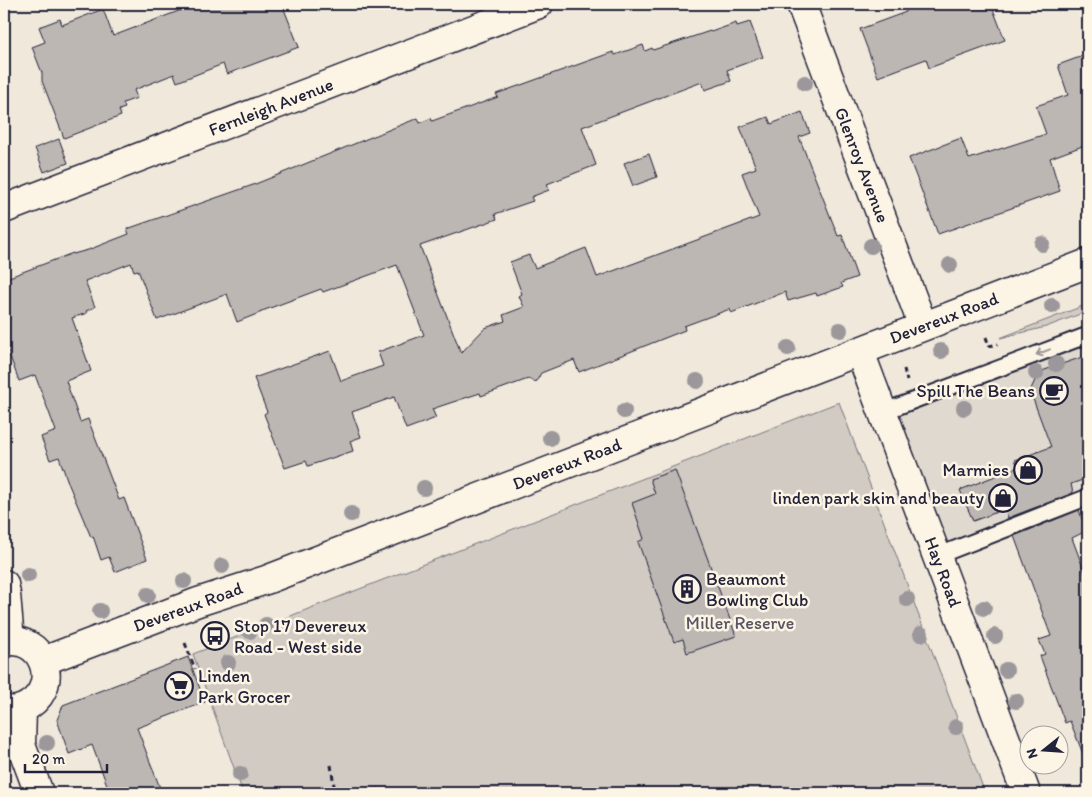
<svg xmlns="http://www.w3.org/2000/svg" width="1092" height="797" font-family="Itim,sans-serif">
<rect width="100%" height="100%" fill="#efe8db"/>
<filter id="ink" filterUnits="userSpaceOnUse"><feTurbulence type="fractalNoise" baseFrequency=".02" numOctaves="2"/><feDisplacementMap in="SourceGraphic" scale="10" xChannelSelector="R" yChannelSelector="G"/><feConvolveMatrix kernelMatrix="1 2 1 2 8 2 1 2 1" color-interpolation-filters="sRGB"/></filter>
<g filter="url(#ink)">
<path fill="#e0d9cf" d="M1088 335V497L937 556 883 412Z"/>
<g fill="#d1cbc3" stroke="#7a767f">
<path d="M1088 304V311L1046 327 1000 338Z"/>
<path d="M839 402 985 793H243L193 654Z"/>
</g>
<g fill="#bcb7b3" stroke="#22223b">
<path d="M197 4H282L299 47 227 74 223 64 177 82 174 74 134 90 137 98 123 103 125 108 119 110 121 116 64 138 42 81V73L32 47 45 42 39 27 60 19 62 25 103 9 113 36Z"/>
<path d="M903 4H991L1005 40 929 68 926 59 878 77 860 29 906 12Z"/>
<path d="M750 22 763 57 727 70 731 81 705 90 702 82 582 127 596 165 547 184 549 190 531 197 533 201 495 214 497 219 420 246 461 353 485 328 505 321 503 315 524 307 519 296 522 294 510 262 529 255 535 268 586 248 597 277 759 217 742 173 756 168 740 127 768 117 771 124 802 112 810 133 799 137 838 236 842 235 857 277 841 283 843 287 817 296 816 293 788 301 785 292 731 313 730 309 684 326 685 330 579 372 574 360 541 373 536 382 528 379 481 396 480 393 432 409 436 418 406 429 394 397 352 412 361 437 350 441 353 451 308 466 306 461 285 468 264 414 267 412 254 378 330 351 341 381 383 366 378 352 424 335 397 265 323 292 321 289 262 311V312L237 322 227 294 157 320 138 270 134 271 131 263 85 281 95 307 86 311 87 313 72 318 91 371 66 381 80 422 88 419 119 500 124 498 147 559 115 572 109 557 101 560 93 536 91 537 69 485 59 457 50 460 41 437 56 431 35 375 19 381 4 340V279L73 253V254L88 250 129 234 127 229 253 185 418 118 420 123 431 118 432 121 498 97 496 94 613 52 615 55 643 45 645 51 652 48 653 50 710 31 711 32 736 23 737 26Z"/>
<path d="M1088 54V144L1050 158 1060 191 938 234 909 158 961 138 969 159 1046 134 1036 106 1068 95 1058 65Z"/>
<path d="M59 139 68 163 44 172 35 148Z"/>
<path d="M649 154 657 177 633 186 624 163Z"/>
<path d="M1088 355V478L1071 484 1073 493 1008 518 1005 509 973 521 960 490 1018 467 1015 460 1051 447 1030 391 1039 372Z"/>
<path d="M675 470 736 636 687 653 683 639 674 642 638 542 644 539 632 503 655 494 650 479Z"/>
<path d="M1079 510 1086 531 1072 538 1088 581 1087 764 1070 721 1065 723 1040 656 1045 654 1039 640 1051 636 1014 536Z"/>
<path d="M188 657 205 702 137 728 162 793H110L92 745 69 754 57 720 63 705Z"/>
</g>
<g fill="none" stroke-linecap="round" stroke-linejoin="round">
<defs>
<g id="service">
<path d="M883 412 1088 335"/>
<path d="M937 556 1088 497"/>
</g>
<g id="minor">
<path d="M801 4 923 326"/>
<path d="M4 209 539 4"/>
<path d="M860 352 1026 793"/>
</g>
<g id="tertiary">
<path d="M4 584 6 594 10 641"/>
<path d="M4 642C42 634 62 683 29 705 21 710 14 712 4 709"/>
<path d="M43 661 198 602 266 580 1088 263"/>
<path d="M22 709 21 745 39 793"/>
</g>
</defs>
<use href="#service" stroke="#22223b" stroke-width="19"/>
<use href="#minor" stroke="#22223b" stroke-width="31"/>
<use href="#tertiary" stroke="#22223b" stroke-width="31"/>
<g stroke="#22223b" stroke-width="3" stroke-dasharray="5 4" stroke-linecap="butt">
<path d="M986 337 989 346 998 344"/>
<path d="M904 369 907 381"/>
<path d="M185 643 195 669"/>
<path d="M331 765 335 793"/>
<path d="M366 793 382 788 384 793"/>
</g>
<use href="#service" stroke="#fcf5e5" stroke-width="15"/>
<use href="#minor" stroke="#fcf5e5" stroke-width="28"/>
<use href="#tertiary" stroke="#fcf5e5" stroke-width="28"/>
</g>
<g fill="#9b979a">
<circle cx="805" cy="83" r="8"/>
<circle cx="1042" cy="244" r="8"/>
<circle cx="871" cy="246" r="8"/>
<circle cx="950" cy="265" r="8"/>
<circle cx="1052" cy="306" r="8"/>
<circle cx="840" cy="330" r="8"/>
<circle cx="788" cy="348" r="8"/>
<circle cx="941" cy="351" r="8"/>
<circle cx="1056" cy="364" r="8"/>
<circle cx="1036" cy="373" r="8"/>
<circle cx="697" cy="381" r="8"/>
<circle cx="964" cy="408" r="8"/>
<circle cx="624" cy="411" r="8"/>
<circle cx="550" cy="438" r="8"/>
<circle cx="424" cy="488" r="8"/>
<circle cx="351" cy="514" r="8"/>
<circle cx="222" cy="566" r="8"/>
<circle cx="28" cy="575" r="8"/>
<circle cx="184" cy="581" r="8"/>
<circle cx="148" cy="595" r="8"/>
<circle cx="907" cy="599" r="8"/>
<circle cx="984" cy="608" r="8"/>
<circle cx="100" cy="611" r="8"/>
<circle cx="266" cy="625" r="8"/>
<circle cx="250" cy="631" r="8"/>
<circle cx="921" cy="634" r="8"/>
<circle cx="995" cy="636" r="8"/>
<circle cx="228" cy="663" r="8"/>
<circle cx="1006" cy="670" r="8"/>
<circle cx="1016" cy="701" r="8"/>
<circle cx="956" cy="727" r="8"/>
<circle cx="47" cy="743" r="8"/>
<circle cx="240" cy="774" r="8"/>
</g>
<defs><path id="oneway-shaft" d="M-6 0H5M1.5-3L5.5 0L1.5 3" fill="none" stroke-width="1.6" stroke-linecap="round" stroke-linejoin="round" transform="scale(1.25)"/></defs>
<use stroke="#9a9698" href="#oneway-shaft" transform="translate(1043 352) rotate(159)"/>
</g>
<defs>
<symbol id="cafe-ring" viewBox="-11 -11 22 22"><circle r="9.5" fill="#fcf5e5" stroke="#22223b" stroke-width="1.5"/><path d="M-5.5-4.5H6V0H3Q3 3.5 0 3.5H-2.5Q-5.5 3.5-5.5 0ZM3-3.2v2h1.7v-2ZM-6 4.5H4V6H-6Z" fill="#22223b"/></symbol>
<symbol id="shop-ring" viewBox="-11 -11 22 22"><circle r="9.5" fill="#fcf5e5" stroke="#22223b" stroke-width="1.5"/><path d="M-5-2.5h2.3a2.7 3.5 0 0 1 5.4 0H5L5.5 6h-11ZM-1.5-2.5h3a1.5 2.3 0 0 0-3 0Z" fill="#22223b"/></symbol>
<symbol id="building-ring" viewBox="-11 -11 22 22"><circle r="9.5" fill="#fcf5e5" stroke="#22223b" stroke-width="1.5"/><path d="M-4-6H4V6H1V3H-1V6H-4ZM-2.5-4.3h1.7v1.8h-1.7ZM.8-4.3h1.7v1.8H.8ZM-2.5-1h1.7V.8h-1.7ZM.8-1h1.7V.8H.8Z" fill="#22223b"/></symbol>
<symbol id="bus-ring" viewBox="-11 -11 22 22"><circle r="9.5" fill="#fcf5e5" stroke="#22223b" stroke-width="1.5"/><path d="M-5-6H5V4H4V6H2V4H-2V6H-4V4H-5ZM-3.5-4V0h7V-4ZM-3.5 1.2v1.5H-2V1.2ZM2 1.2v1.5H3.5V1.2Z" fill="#22223b"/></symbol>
<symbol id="supermarket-ring" viewBox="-11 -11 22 22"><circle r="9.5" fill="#fcf5e5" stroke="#22223b" stroke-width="1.5"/><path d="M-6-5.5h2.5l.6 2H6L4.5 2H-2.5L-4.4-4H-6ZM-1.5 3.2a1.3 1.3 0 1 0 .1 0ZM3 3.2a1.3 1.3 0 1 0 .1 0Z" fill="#22223b"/></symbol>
</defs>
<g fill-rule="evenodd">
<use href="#cafe-ring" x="1038" y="375" width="32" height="32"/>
<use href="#shop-ring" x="1012" y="454" width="32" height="32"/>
<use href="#shop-ring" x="987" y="482" width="32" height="32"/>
<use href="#building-ring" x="671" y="573" width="32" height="32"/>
<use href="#bus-ring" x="199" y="620" width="32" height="32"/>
<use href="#supermarket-ring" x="163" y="670" width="32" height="32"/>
</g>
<g text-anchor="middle" stroke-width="5" stroke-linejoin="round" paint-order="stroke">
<g font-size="18" fill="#22223b" stroke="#fcf5e5">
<text transform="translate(271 107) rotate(-21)" y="6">Fernleigh Avenue</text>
<text transform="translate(862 165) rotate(69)" y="6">Glenroy Avenue</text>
<text transform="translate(944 318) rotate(-21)" y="6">Devereux Road</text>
<text transform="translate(567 464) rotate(-21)" y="6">Devereux Road</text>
<text transform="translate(943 572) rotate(69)" y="6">Hay Road</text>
<text transform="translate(188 607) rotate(-20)" y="6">Devereux Road</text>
</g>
<g font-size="18" fill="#22223b" stroke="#fcf5e5" text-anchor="end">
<text x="1035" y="397">Spill The Beans</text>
<text x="1009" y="476">Marmies</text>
<text x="984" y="504">linden park skin and beauty</text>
<text x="706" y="585" text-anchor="start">Beaumont<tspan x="706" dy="21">Bowling Club</tspan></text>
<text x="234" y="632" text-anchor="start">Stop 17 Devereux<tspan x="234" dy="21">Road - West side</tspan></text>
<text x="198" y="682" text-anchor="start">Linden<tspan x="198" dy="21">Park Grocer</tspan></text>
</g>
<g font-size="18" fill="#575564" stroke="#fcf5e5">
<text x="740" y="629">Miller Reserve</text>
</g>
</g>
<rect width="1092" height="797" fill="none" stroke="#fcf5e5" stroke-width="20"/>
<rect x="10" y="10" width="1072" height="777" fill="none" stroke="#22223b" stroke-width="2" filter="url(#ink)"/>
<g transform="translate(1044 750) rotate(253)"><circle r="24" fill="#fcf5e5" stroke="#a5a1a1"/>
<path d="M0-4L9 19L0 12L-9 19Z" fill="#22223b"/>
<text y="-8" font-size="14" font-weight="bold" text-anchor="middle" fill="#22223b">N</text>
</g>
<path d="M25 764v8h82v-8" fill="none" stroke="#22223b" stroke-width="2.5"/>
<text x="32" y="764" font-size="15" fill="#22223b" stroke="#fcf5e5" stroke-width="4" paint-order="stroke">20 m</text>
</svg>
